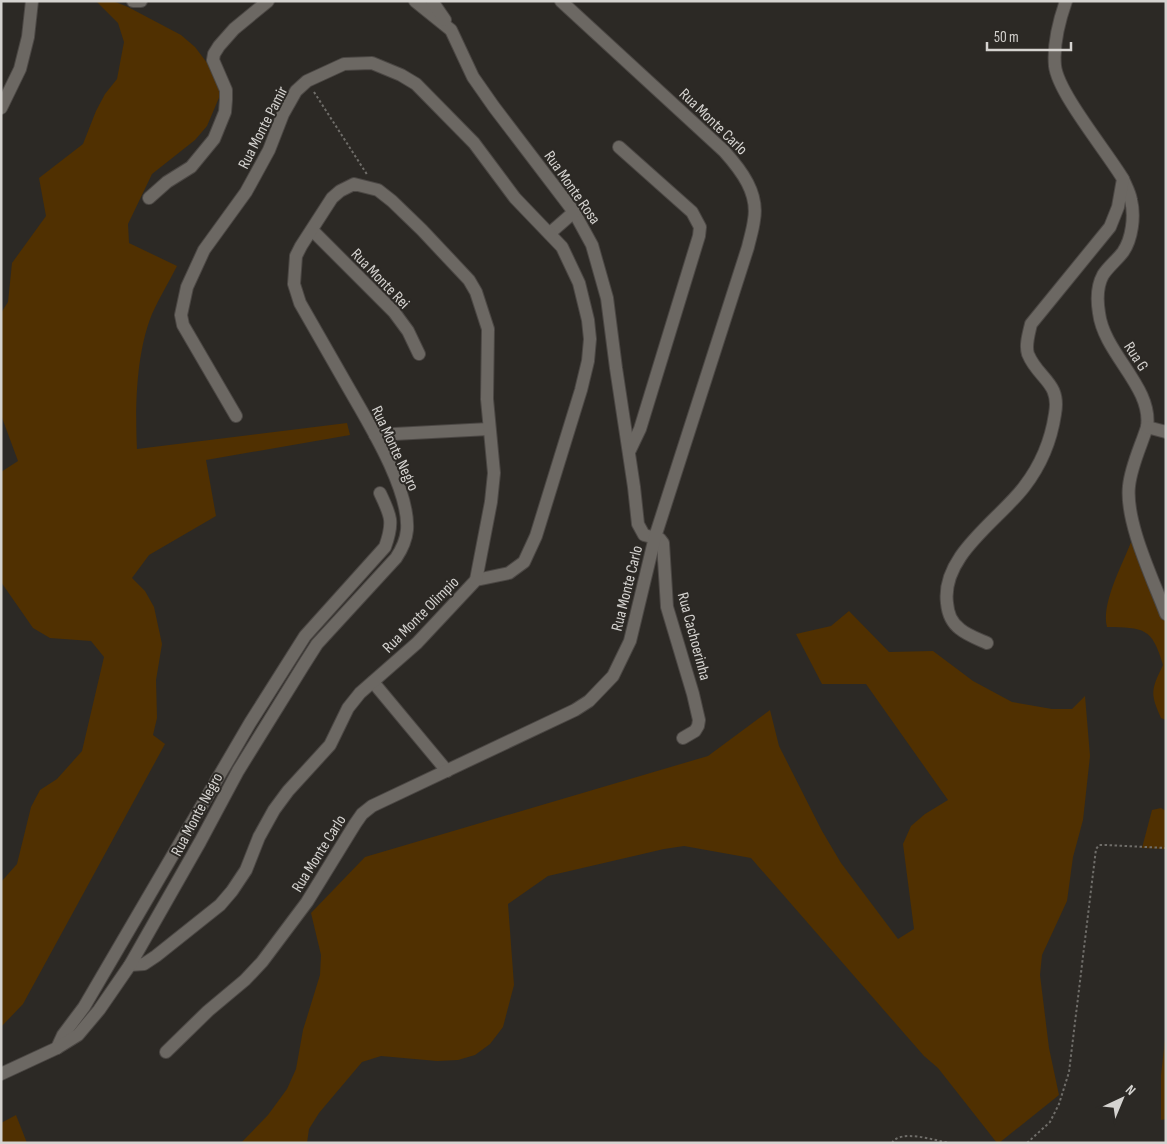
<svg xmlns="http://www.w3.org/2000/svg" width="1167" height="1144" font-family="'Sofia Sans Condensed',sans-serif">
<rect width="100%" height="100%" fill="#2c2925"/>
<g fill="#503001">
<path d="M96 1H113L128 7 181 35 195 47 217 76 221 93 207 126 195 140 152 174 128 224 129 243 177 266C169 282 159 298 152 314 136 353 135 408 137 449L347 423 350 435 206 460 216 516 149 555 132 578 145 591 154 607 162 644 156 680 157 718 153 735 165 744 23 1004 1 1027V882L17 864 31 807 40 790 57 779 82 751 104 657 91 641 50 638 33 628 1 582V472L18 461 1 415V313L8 302 12 263 46 216 39 178 83 144 96 111 105 94 117 79 124 42 118 23Z"/>
<path d="M1131 542 1166 622V720L1161 718C1150 693 1151 690 1163 665 1152 627 1144 628 1107 627 1101 603 1122 566 1131 542Z"/>
<path d="M849 611 889 652 933 651 973 681 1012 702 1052 709H1072L1085 696 1090 756 1083 820 1073 857 1067 901 1042 955 1040 975 1049 1048 1059 1095 999 1143H997L938 1068 924 1056 751 858 684 846 664 849 548 876 508 904 514 985 503 1027 490 1044 475 1055 458 1060 437 1061 381 1056 362 1062 319 1113 309 1129 307 1143H241L268 1115 287 1089 296 1069 303 1030 320 975 321 955 311 913 365 857 708 756 770 710 779 746 822 831 841 863 898 939 914 929 903 844 911 826 925 814 948 800 866 684H822L796 634 831 626Z"/>
<path d="M1161 808 1166 811V849L1142 848 1152 810Z"/>
<path d="M1166 1031V1119L1161 1120V1075Z"/>
<path d="M16 1115 27 1143H1V1123Z"/>
</g>
<g fill="none" stroke-linecap="round" stroke-linejoin="round">
<defs>
<g id="minor">
<path d="M133 1H141"/>
<path d="M415 1 451 30 473 77 494 107 574 212 592 245 607 298 616 368 634 487 638 524 644 535 660 539 663 543 667 607 693 694 699 720 698 726 695 731 683 738"/>
<path d="M432 1 445 20"/>
<path d="M1 108 20 69 28 37 32 1"/>
<path d="M619 147 692 212 700 227 699 236 640 429 629 452"/>
<path d="M1123 179C1126 186 1130 193 1131 200 1135 216 1132 239 1123 252 1117 260 1108 267 1103 275 1097 286 1097 301 1099 313 1104 354 1153 387 1147 427 1141 446 1131 466 1129 486 1125 522 1153 579 1166 614"/>
<path d="M149 198 167 182 191 167 214 139 225 112 226 100V90L213 60 214 54 219 46 234 29 268 1"/>
<path d="M312 230 394 312 408 331 419 354"/>
<path d="M550 233 574 212"/>
<path d="M1147 427 1166 432"/>
<path d="M375 435 489 429"/>
<path d="M987 643C978 639 967 635 960 629 951 622 948 614 947 603 941 556 998 521 1024 487 1041 465 1051 441 1055 414 1061 382 1038 379 1028 354 1025 345 1029 333 1031 324L1110 227 1118 207 1123 179C1107 152 1058 93 1055 66 1053 45 1059 21 1066 1"/>
<path d="M373 682 447 771"/>
<path d="M130 965 144 964 156 956 220 905 232 891 246 870 259 837 274 810 288 791 330 745 348 708 360 693 417 643 476 580 509 573 524 562 536 536 581 390 588 361 590 339 588 320 579 283 562 247 515 198 474 143 416 84 401 75 372 63 344 64 307 81 296 91 283 114 269 150 246 192 204 250 187 287 181 315 183 325 236 416"/>
<path d="M57 1048 63 1035 84 1007 250 723 305 636 385 547C394 522 391 516 380 493"/>
<path d="M166 1052 208 1011 245 980 262 962 307 902 355 824 362 814 372 806 575 710 589 701 613 676 630 641 655 537 748 247C750 238 753 229 754 220 759 193 741 170 724 151L561 1"/>
<path d="M1 1074 57 1048 78 1035 99 1010 130 965 200 842 238 771 303 666 317 644 396 558C402 549 406 541 407 530 410 489 368 422 348 387 332 359 316 331 300 303L294 284 296 256 301 246 332 198 340 191 354 184 378 190 392 201 422 230 469 280 476 292 488 329 487 399 494 473 491 502 476 580"/>
</g>
</defs>
<use href="#minor" stroke="#4b4744" stroke-width="14"/>
<g stroke="#6f6d69" stroke-width="2" stroke-dasharray="2.5 2.5" stroke-linecap="butt">
<path d="M314 92 368 176"/>
<path d="M892 1143C900 1129 934 1140 949 1143"/>
<path d="M1027 1143 1050 1122 1059 1104 1069 1072 1096 849 1099 845H1106L1166 848"/>
</g>
<use href="#minor" stroke="#6c6863" stroke-width="12"/>
</g>
<g text-anchor="middle" stroke-width="4" stroke-linejoin="round" paint-order="stroke">
<g font-size="16" fill="#d5d3d0" stroke="#2c2925">
<text transform="translate(714 121) rotate(44)" y="6">Rua Monte Carlo</text>
<text transform="translate(262 127) rotate(-63)" y="6">Rua Monte Pamir</text>
<text transform="translate(573 187) rotate(55)" y="6">Rua Monte Rosa</text>
<text transform="translate(381 278) rotate(46)" y="6">Rua Monte Rei</text>
<text transform="translate(1137 356) rotate(57)" y="6">Rua G</text>
<text transform="translate(396 448) rotate(65)" y="6">Rua Monte Negro</text>
<text transform="translate(626 588) rotate(-76)" y="6">Rua Monte Carlo</text>
<text transform="translate(420 614) rotate(-45)" y="6">Rua Monte Olimpio</text>
<text transform="translate(695 636) rotate(75)" y="6">Rua Cachoerinha</text>
<text transform="translate(196 814) rotate(-62)" y="6">Rua Monte Negro</text>
<text transform="translate(318 853) rotate(-58)" y="6">Rua Monte Carlo</text>
</g>
</g>
<rect width="1167" height="1144" fill="none" stroke="#d5d3d0" stroke-width="5"/>
<g transform="translate(1122 1099) rotate(44)" stroke="#2c2925" stroke-width="4" paint-order="stroke">
<path d="M0-4L9 19L0 12L-9 19Z" fill="#d5d3d0"/>
<text y="-8" font-size="14" font-weight="bold" text-anchor="middle" fill="#d5d3d0">N</text>
</g>
<path d="M987 42v8h84v-8" fill="none" stroke="#d5d3d0" stroke-width="2.5"/>
<text x="994" y="42" font-size="15" fill="#d5d3d0" stroke="#2c2925" stroke-width="4" paint-order="stroke">50 m</text>
</svg>
